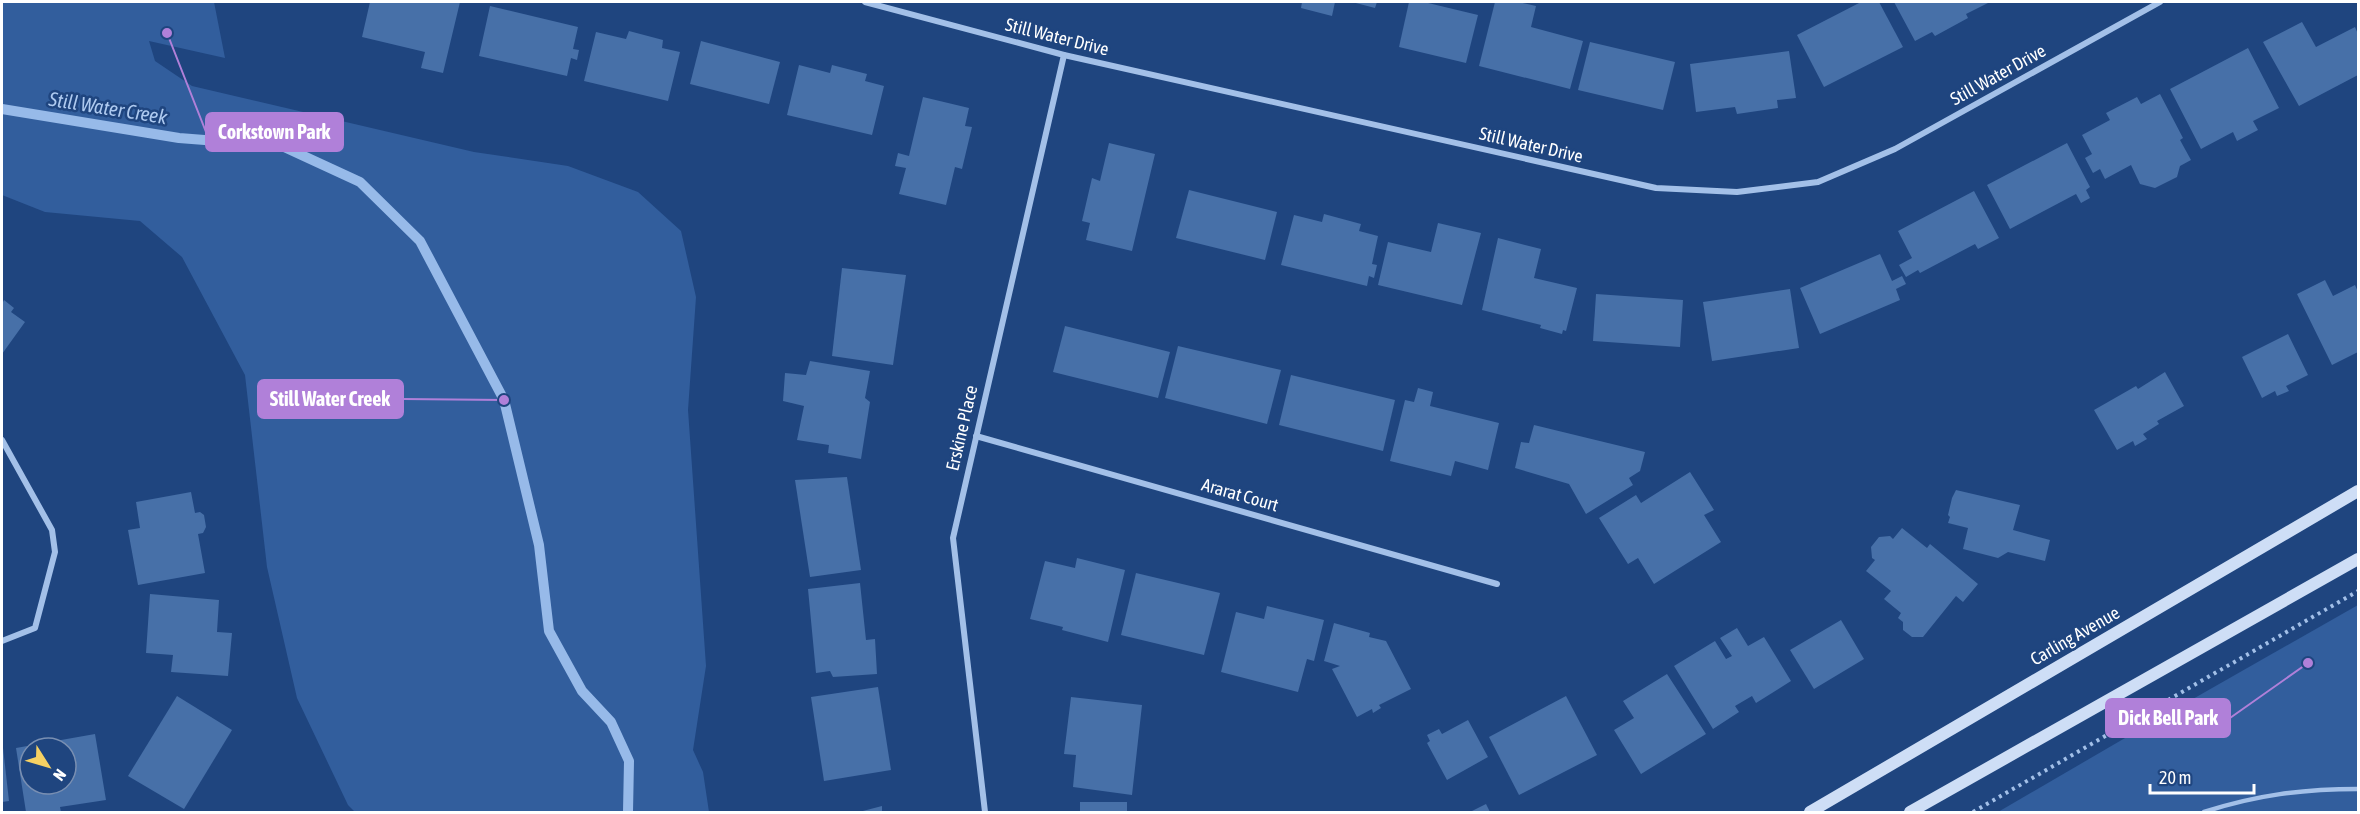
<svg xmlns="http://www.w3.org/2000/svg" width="2360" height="814" font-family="'Asap Condensed',sans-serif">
<rect width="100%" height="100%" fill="#1f457f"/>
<g fill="#325e9d">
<path d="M2 2H214L225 58 149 41 155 61 192 86 474 152 568 166 638 192 681 231 696 297 688 410 706 666 693 750 703 772 709 812H355L348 805 297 698 267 567 245 375 182 257 140 221 45 212 2 195Z"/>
<path d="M2358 605V812H1998L2156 720Z"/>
</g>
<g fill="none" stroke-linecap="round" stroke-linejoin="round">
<path stroke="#97bae9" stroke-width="10" d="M2 109 179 138 282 146 360 182 420 241 504 400 539 545 549 631 582 691 611 722 629 761 628 812"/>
</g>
<g fill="#4770a8" fill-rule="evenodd">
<path d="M370 2H460L443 73 421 68 425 52 362 37Z"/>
<path d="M1302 2H1335L1332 16 1301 8Z"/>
<path d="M1352 2H1377L1375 8Z"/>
<path d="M1409 2H1424L1478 15 1466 63 1399 47Z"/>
<path d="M1495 2H1518L1536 6 1531 27 1583 41 1570 89 1479 66Z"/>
<path d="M1861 2H1879L1903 47 1824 87 1797 35Z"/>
<path d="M1894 2H1990L1966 14 1968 18 1935 36 1932 32 1915 41Z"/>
<path d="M490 6 578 27 573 49 579 50 577 60 571 58 567 76 479 56Z"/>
<path d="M2302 22 2316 47 2355 27 2358 34V75L2299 106 2263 42Z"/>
<path d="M629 31 663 40 662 48 680 52 668 101 584 81 596 32 626 39Z"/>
<path d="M701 41 780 62 769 104 690 84Z"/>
<path d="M1590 42 1675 62 1663 110 1578 90Z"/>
<path d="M2248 48 2279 108 2253 121 2258 130 2237 141 2233 132 2201 149 2170 89Z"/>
<path d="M1789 51 1796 98 1777 100 1778 108 1737 114 1735 107 1696 112 1690 64Z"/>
<path d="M799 65 830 73 832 65 867 74 865 81 884 86 872 135 787 115Z"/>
<path d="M2160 94 2183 138 2180 140 2191 160 2180 166 2177 177 2155 188 2140 184 2131 165 2105 179 2100 169 2093 173 2085 158 2092 154 2082 135 2110 120 2106 113 2137 97 2141 104Z"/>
<path d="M923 97 969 108 965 126 972 127 962 169 955 167 946 205 899 194 906 168 895 166 898 153 909 156Z"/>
<path d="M1109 143 1155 154 1132 251 1086 240 1090 223 1082 221 1092 178 1100 181Z"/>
<path d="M2067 143 2090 187 2086 190 2090 198 2081 203 2076 194 2010 229 1987 185Z"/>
<path d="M1189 190 1277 212 1265 260 1176 238Z"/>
<path d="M1974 191 1999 238 1978 249 1975 244 1920 273 1918 270 1906 277 1899 265 1912 258 1898 231Z"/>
<path d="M1324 214 1361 224 1359 231 1378 236 1372 264 1377 265 1374 278 1369 276 1367 286 1281 265 1294 215 1322 222Z"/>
<path d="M1438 223 1481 233 1462 305 1378 285 1388 242 1431 252Z"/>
<path d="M1498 238 1541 249 1534 278 1577 288 1566 331 1563 330 1562 334 1540 328 1541 325 1482 310Z"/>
<path d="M1880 254 1892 281 1902 276 1906 284 1896 289 1900 300 1820 334 1800 288Z"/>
<path d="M842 268 906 275 893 365 832 356Z"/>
<path d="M2325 280 2333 296 2355 285 2358 292V352L2332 365 2297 294Z"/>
<path d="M1790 289 1799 348 1712 361 1703 302Z"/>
<path d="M1596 294 1683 300 1680 347 1593 341Z"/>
<path d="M4 300 14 308 11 312 25 322 2 354V304Z"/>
<path d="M1065 326 1170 352 1158 398 1053 372Z"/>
<path d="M2288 334 2308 375 2286 386 2289 391 2277 396 2275 391 2262 398 2242 357Z"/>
<path d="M1178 346 1281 370 1267 424 1165 398Z"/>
<path d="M810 361 870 371 865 398 870 402 861 459 828 453 829 445 797 440 804 406 783 401 785 373 806 375Z"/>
<path d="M2165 372 2184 406 2157 421 2159 424 2143 434 2147 439 2135 446 2133 441 2117 450 2094 410 2136 386 2138 389Z"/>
<path d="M1291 375 1395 400 1383 451 1279 425Z"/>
<path d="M1418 388 1433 392 1430 406 1499 423 1488 470 1455 461 1451 476 1390 461 1405 400 1414 402Z"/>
<path d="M1534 425 1645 452 1640 471 1629 478 1633 485 1586 514 1569 484 1515 468 1521 442 1529 443Z"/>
<path d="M1690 472 1714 510 1704 515 1721 542 1654 584 1638 558 1628 564 1599 518 1636 495 1641 503Z"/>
<path d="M847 477 861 570 810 577 795 480Z"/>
<path d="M1956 490 2020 505 2013 530 2050 540 2045 561 2008 552 1998 558 1963 549 1968 528 1948 523 1950 517 1948 515 1952 498Z"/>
<path d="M191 492 195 513 200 512 204 515 206 527 203 533 198 534 205 573 138 585 128 530 140 528 136 502Z"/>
<path d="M1902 528 1927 548 1930 544 1978 584 1963 602 1956 596 1923 637H1912L1903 630V622L1898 618 1901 613 1884 599 1891 591 1866 571 1875 560 1872 558 1871 547 1879 537 1890 536 1893 539Z"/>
<path d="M1077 558 1125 570 1108 642 1062 630 1063 627 1030 619 1045 561 1075 568Z"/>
<path d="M1136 573 1220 593 1204 655 1121 635Z"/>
<path d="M860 583 866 640 875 639 877 674 833 677 830 671 816 673 808 589Z"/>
<path d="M150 594 219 600 217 632 232 633 228 676 171 672 173 655 146 653Z"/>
<path d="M1267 606 1324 620 1314 661 1307 659 1298 692 1221 672 1236 612 1264 619Z"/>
<path d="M1841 620 1864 659 1814 689 1790 650Z"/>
<path d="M1334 623 1370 633 1369 637 1386 641 1411 689 1379 705 1381 708 1373 713 1372 709 1357 717 1332 669 1340 666 1324 661Z"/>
<path d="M1737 628 1748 646 1764 637 1791 681 1756 703 1752 696 1735 706 1739 712 1713 729 1674 666 1715 641 1726 659 1732 656 1720 638Z"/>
<path d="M1667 674 1706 734 1641 774 1614 730 1634 718 1623 701Z"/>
<path d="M878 687 891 770 824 781 811 697Z"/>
<path d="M177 696 232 730 184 809 128 776Z"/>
<path d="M1566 696 1597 755 1519 795 1489 737Z"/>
<path d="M1071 697 1142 705 1132 795 1073 787 1076 755 1064 754Z"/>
<path d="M1468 720 1488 757 1447 780 1427 743 1430 741 1427 735 1439 729 1442 734Z"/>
<path d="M95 734 106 800 60 807 61 812H26L16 748ZM30 748H66V784H30Z"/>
<path d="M2 739 9 801 2 802Z"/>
<rect x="1080" y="802" width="47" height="10"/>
<path d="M1486 804 1490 812H1470Z"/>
<path d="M882 806V812H859Z"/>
</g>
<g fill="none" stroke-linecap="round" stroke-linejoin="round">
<path stroke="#a3c0e8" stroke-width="4" stroke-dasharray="3 4.5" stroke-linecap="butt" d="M1973 812 2358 591"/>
<path stroke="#a3c0e8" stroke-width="4.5" d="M2204 812C2256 795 2303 789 2358 789"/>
<g stroke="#a3c0e8" stroke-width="6">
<path d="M865 2 1064 55 1656 188 1737 192 1818 182 1895 149 2160 2"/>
<path d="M976 436 1497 584"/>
<path d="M2 440 52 530 55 552 35 628 2 641"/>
<path d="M985 812 953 538 1064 55"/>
</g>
<g stroke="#cedef6" stroke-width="12">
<path d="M1810 812 2358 491"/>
<path d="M1910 812 2358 559"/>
</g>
</g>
<g text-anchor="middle" stroke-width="5" stroke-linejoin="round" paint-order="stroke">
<g font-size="18" fill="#fff" stroke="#1f457f">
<text transform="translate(1057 37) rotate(14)" y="6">Still Water Drive</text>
<text transform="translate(1998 75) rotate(-29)" y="6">Still Water Drive</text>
<text transform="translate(1531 145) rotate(13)" y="6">Still Water Drive</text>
<text transform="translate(962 428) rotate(-77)" y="6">Erskine Place</text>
<text transform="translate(1240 495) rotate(16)" y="6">Ararat Court</text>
<text transform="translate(2075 636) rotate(-30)" y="6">Carling Avenue</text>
</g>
<g font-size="20" font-style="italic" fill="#aecaf0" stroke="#1f457f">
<text transform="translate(108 108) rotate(9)" y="7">Still Water Creek</text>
</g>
</g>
<path fill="none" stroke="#b080d9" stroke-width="2" d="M167 33L206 132M504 400L403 399M2308 663L2230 718"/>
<g fill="#b080d9" stroke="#1f457f" stroke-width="2">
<circle cx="167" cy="33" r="6"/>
<circle cx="504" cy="400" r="6"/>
<circle cx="2308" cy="663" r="6"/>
</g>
<g fill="#b080d9" stroke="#b080d9" stroke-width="2">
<rect x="206" y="113" width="137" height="38" rx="6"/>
<rect x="258" y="380" width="145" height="38" rx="6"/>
<rect x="2106" y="699" width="124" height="38" rx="6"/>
</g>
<g font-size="20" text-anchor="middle" font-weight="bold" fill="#fff">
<text x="274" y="139">Corkstown Park</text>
<text x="330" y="406">Still Water Creek</text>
<text x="2168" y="725">Dick Bell Park</text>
</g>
<rect width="2360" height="814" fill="none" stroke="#ffffff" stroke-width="6"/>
<g transform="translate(48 766) rotate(127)"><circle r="28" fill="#1f457f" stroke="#798fb2" stroke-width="1.5"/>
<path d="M0-4.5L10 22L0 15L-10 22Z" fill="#f6d163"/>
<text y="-9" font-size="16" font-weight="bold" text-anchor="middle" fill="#ffffff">N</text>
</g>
<path d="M2150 784v9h104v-9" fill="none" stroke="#ffffff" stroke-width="3"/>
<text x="2159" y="784" font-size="18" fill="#ffffff" stroke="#1f457f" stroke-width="4.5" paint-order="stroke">20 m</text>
</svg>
